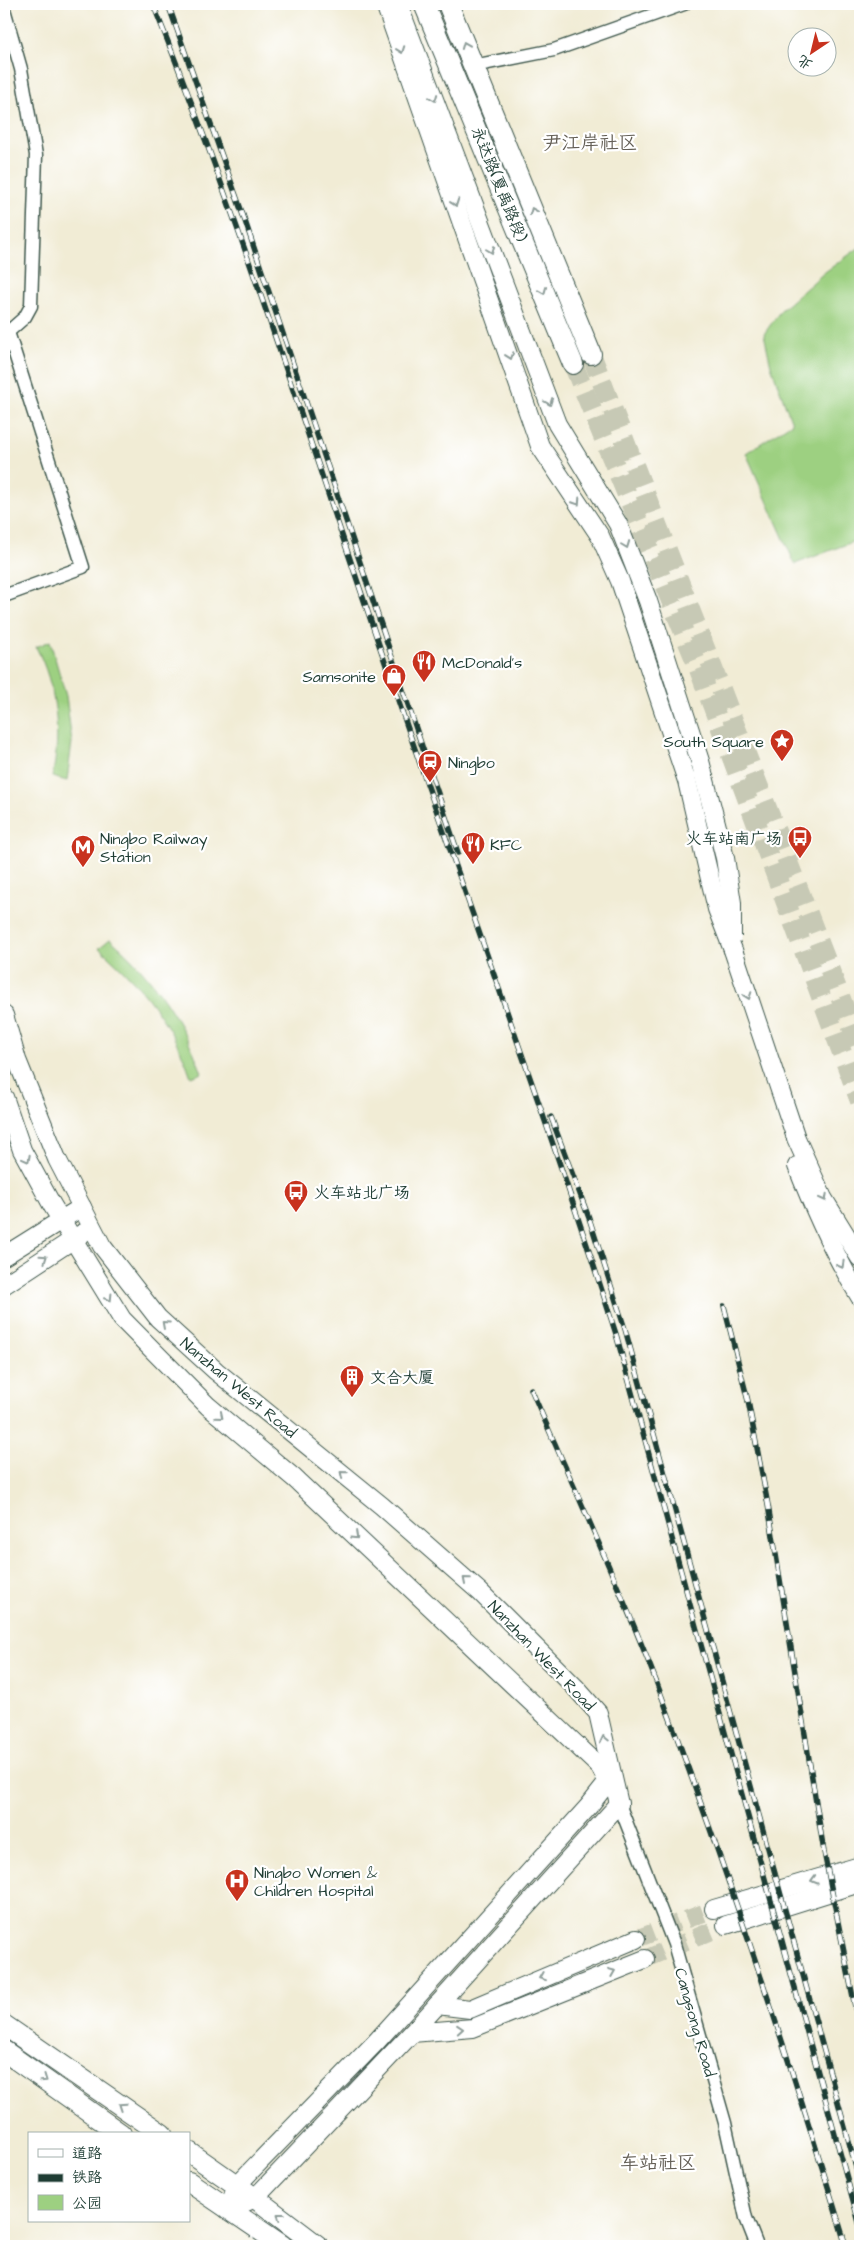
<svg xmlns="http://www.w3.org/2000/svg" width="864" height="2250" font-family="'Architects Daughter','LXGW WenKai TC',sans-serif">
<rect width="100%" height="100%" fill="#fff"/>
<filter id="ink" filterUnits="userSpaceOnUse"><feTurbulence type="fractalNoise" baseFrequency=".02" numOctaves="2"/><feDisplacementMap in="SourceGraphic" scale="10" xChannelSelector="R" yChannelSelector="G"/><feConvolveMatrix kernelMatrix="1 2 1 2 8 2 1 2 1" color-interpolation-filters="sRGB"/></filter>
<filter id="wash" filterUnits="userSpaceOnUse"><feTurbulence type="fractalNoise" baseFrequency=".0096" numOctaves="4" result="noise"/><feDisplacementMap in="SourceGraphic" scale="20" xChannelSelector="R" yChannelSelector="G"/><feGaussianBlur stdDeviation="1.12" result="paint"/><feColorMatrix in="noise" values="0 0 0 0 0 0 0 0 0 0 0 0 0 0 0 0 0 1.4 0 .05"/><feComposite in="paint" operator="in"/></filter>
<g filter="url(#wash)">
<rect width="100%" height="100%" fill="#f1ecd5"/>
<g fill="#9dd081" stroke="#5e865a">
<path d="M860 247V539L795 564 746 453 792 423 771 366 764 334 781 310 825 272Z"/>
<path d="M50 641 66 696 72 742 67 781 52 777C62 735 56 685 36 647Z"/>
<path d="M110 939C152 974 183 1022 202 1073L191 1077C174 1026 140 983 99 948Z"/>
</g>
</g>
<g filter="url(#ink)">
<g fill="none" stroke-linecap="round" stroke-linejoin="round">
<g stroke="#c7c9b5" stroke-width="18" stroke-dasharray="18 9" stroke-linecap="butt">
<path d="M636 1939 714 1909"/>
<path d="M645 1959 726 1925"/>
</g>
<g stroke="#c7c9b5" stroke-width="20" stroke-dasharray="20 10" stroke-linecap="butt">
<path d="M591 354 860 1048"/>
<path d="M573 364 697 664 860 1101"/>
</g>
<defs>
<g id="street">
<path d="M4 9 21 69 36 155 31 306 25 317 8 332"/>
<path d="M473 66 554 50 684 4"/>
<path d="M4 334 8 332 83 567 4 596"/>
<path d="M619 1804 674 1944 725 2123 746 2218 757 2246"/>
</g>
<g id="secondary">
<path d="M733 950 796 1138 823 1198 860 1258"/>
<path d="M4 1015 17 1060 57 1159 102 1246 158 1318 216 1371 382 1506 480 1592 575 1687 598 1713 619 1804"/>
<path d="M4 1097 22 1150 52 1205 122 1319 208 1406 294 1478 600 1767 610 1786"/>
<path d="M797 1166C815 1212 834 1255 860 1297"/>
<path d="M4 1256 82 1207"/>
<path d="M4 1285 83 1233"/>
<path d="M608 1782 589 1806 376 2042 237 2185 228 2210 255 2198 412 2033 619 1804"/>
<path d="M714 1909 860 1866"/>
<path d="M726 1925 860 1883"/>
<path d="M437 2005 470 2009 636 1939"/>
<path d="M412 2033 473 2028 645 1959"/>
</g>
<g id="primary">
<path d="M424 4 573 364"/>
<path d="M448 4 591 354"/>
<path d="M4 2025 162 2134"/>
<path d="M4 2051 121 2134"/>
<path d="M189 2152 255 2198 318 2246"/>
<path d="M189 2182 283 2246"/>
</g>
</defs>
<use href="#street" stroke="#3e574c" stroke-width="15"/>
<use href="#secondary" stroke="#3e574c" stroke-width="20"/>
<use href="#primary" stroke="#3e574c" stroke-width="22"/>
<use href="#street" stroke="#fff" stroke-width="12"/>
<use href="#secondary" stroke="#fff" stroke-width="18"/>
<use href="#primary" stroke="#fff" stroke-width="20"/>
<defs>
<g id="rail">
<path d="M153 4C240 220 310 444 386 665 462 888 544 1109 616 1334L860 2226"/>
<path d="M168 4 244 218 458 853"/>
<path d="M551 1117 589 1218 625 1329 860 2182"/>
<path d="M724 1306 748 1401 768 1505 824 1852 860 2032"/>
<path d="M531 1389C573 1486 618 1582 656 1681 726 1867 789 2056 846 2246"/>
</g>
</defs>
<use href="#rail" stroke="#1f3d34" stroke-width="5.5"/>
<use href="#rail" stroke="#fff" stroke-width="4" stroke-dasharray="11" stroke-linecap="butt"/>
<defs>
<g id="secondary-bridge">
<path d="M385 4 540 446 600 536 620 581 687 781 717 909 733 950"/>
<path d="M398 4 557 424 618 524 648 601 700 761 725 858 732 903V937"/>
</g>
</defs>
<use href="#secondary-bridge" stroke="#3e574c" stroke-width="20" stroke-linecap="butt"/>
<use href="#secondary-bridge" stroke="#fff" stroke-width="18"/>
</g>
<defs><path id="oneway-chevron" d="M-2-3.5L2.5 0L-2 3.5" fill="none" stroke-width="1.6" stroke-linecap="round" stroke-linejoin="round" transform="scale(1.25)"/></defs>
<g stroke="#8f9e9a">
<use href="#oneway-chevron" transform="translate(465 45) rotate(-112)"/>
<use href="#oneway-chevron" transform="translate(401 50) rotate(70)"/>
<use href="#oneway-chevron" transform="translate(434 98) rotate(69)"/>
<use href="#oneway-chevron" transform="translate(455 203) rotate(70)"/>
<use href="#oneway-chevron" transform="translate(533 211) rotate(-112)"/>
<use href="#oneway-chevron" transform="translate(491 250) rotate(69)"/>
<use href="#oneway-chevron" transform="translate(543 291) rotate(68)"/>
<use href="#oneway-chevron" transform="translate(510 356) rotate(71)"/>
<use href="#oneway-chevron" transform="translate(549 402) rotate(69)"/>
<use href="#oneway-chevron" transform="translate(577 502) rotate(57)"/>
<use href="#oneway-chevron" transform="translate(626 545) rotate(69)"/>
<use href="#oneway-chevron" transform="translate(748 996) rotate(71)"/>
<use href="#oneway-chevron" transform="translate(27 1159) rotate(62)"/>
<use href="#oneway-chevron" transform="translate(824 1198) rotate(62)"/>
<use href="#oneway-chevron" transform="translate(44 1258) rotate(-35)"/>
<use href="#oneway-chevron" transform="translate(841 1265) rotate(61)"/>
<use href="#oneway-chevron" transform="translate(109 1298) rotate(58)"/>
<use href="#oneway-chevron" transform="translate(165 1324) rotate(-138)"/>
<use href="#oneway-chevron" transform="translate(220 1416) rotate(40)"/>
<use href="#oneway-chevron" transform="translate(343 1474) rotate(-141)"/>
<use href="#oneway-chevron" transform="translate(355 1536) rotate(43)"/>
<use href="#oneway-chevron" transform="translate(466 1580) rotate(-139)"/>
<use href="#oneway-chevron" transform="translate(604 1739) rotate(-103)"/>
<use href="#oneway-chevron" transform="translate(814 1880) rotate(164)"/>
<use href="#oneway-chevron" transform="translate(612 1972) rotate(-22)"/>
<use href="#oneway-chevron" transform="translate(542 1977) rotate(158)"/>
<use href="#oneway-chevron" transform="translate(460 2029) rotate(-5)"/>
<use href="#oneway-chevron" transform="translate(44 2079) rotate(35)"/>
<use href="#oneway-chevron" transform="translate(122 2106) rotate(-146)"/>
<use href="#oneway-chevron" transform="translate(280 2216) rotate(-142)"/>
</g>
</g>
<defs>
<symbol id="restaurant-pin" viewBox="-11 -11 22 30"><path d="M0 17L-7.5 6A9.5 9.5 0 1 1 7.5 6Z" fill="#c8321e" stroke="#fff"/><path d="M-5-6h1v4h1v-4h1v4h1v-4h1v5L-1.5 .5V6h-2V.5L-5-1ZM5-6V6H3V1.5H1.5Q1.5-4 5-6Z" fill="#fff"/></symbol>
<symbol id="shop-pin" viewBox="-11 -11 22 30"><path d="M0 17L-7.5 6A9.5 9.5 0 1 1 7.5 6Z" fill="#c8321e" stroke="#fff"/><path d="M-5-2.5h2.3a2.7 3.5 0 0 1 5.4 0H5L5.5 6h-11ZM-1.5-2.5h3a1.5 2.3 0 0 0-3 0Z" fill="#fff"/></symbol>
<symbol id="sight-pin" viewBox="-11 -11 22 30"><path d="M0 17L-7.5 6A9.5 9.5 0 1 1 7.5 6Z" fill="#c8321e" stroke="#fff"/><path d="M0-6L1.8-2.2L6-1.7L2.9 1.2L3.7 5.4L0 3.3L-3.7 5.4L-2.9 1.2L-6-1.7L-1.8-2.2Z" fill="#fff"/></symbol>
<symbol id="station-pin" viewBox="-11 -11 22 30"><path d="M0 17L-7.5 6A9.5 9.5 0 1 1 7.5 6Z" fill="#c8321e" stroke="#fff"/><path d="M-3-6H3Q5-6 5-4V2Q5 4 3 4L4.5 6H3L1.5 4h-3L-3 6H-4.5L-3 4Q-5 4-5 2V-4Q-5-6-3-6ZM-3.5-4v3h7v-3ZM-3.5 1v1.5H-2V1ZM2 1v1.5H3.5V1Z" fill="#fff"/></symbol>
<symbol id="bus-pin" viewBox="-11 -11 22 30"><path d="M0 17L-7.5 6A9.5 9.5 0 1 1 7.5 6Z" fill="#c8321e" stroke="#fff"/><path d="M-5-6H5V4H4V6H2V4H-2V6H-4V4H-5ZM-3.5-4V0h7V-4ZM-3.5 1.2v1.5H-2V1.2ZM2 1.2v1.5H3.5V1.2Z" fill="#fff"/></symbol>
<symbol id="metro-pin" viewBox="-11 -11 22 30"><path d="M0 17L-7.5 6A9.5 9.5 0 1 1 7.5 6Z" fill="#c8321e" stroke="#fff"/><path d="M-5.5 5V-5H-3L0 0L3-5H5.5V5H3V-.5L0 4L-3-.5V5Z" fill="#fff"/></symbol>
<symbol id="building-pin" viewBox="-11 -11 22 30"><path d="M0 17L-7.5 6A9.5 9.5 0 1 1 7.5 6Z" fill="#c8321e" stroke="#fff"/><path d="M-4-6H4V6H1V3H-1V6H-4ZM-2.5-4.3h1.7v1.8h-1.7ZM.8-4.3h1.7v1.8H.8ZM-2.5-1h1.7V.8h-1.7ZM.8-1h1.7V.8H.8Z" fill="#fff"/></symbol>
<symbol id="hospital-pin" viewBox="-11 -11 22 30"><path d="M0 17L-7.5 6A9.5 9.5 0 1 1 7.5 6Z" fill="#c8321e" stroke="#fff"/><path d="M-5-5h3v3.5h4V-5h3V5h-3V1.5h-4V5h-3Z" fill="#fff"/></symbol>
</defs>
<g fill-rule="evenodd">
<use href="#restaurant-pin" x="410" y="648" width="28" height="38"/>
<use href="#shop-pin" x="380" y="662" width="28" height="38"/>
<use href="#sight-pin" x="768" y="727" width="28" height="38"/>
<use href="#station-pin" x="416" y="748" width="28" height="38"/>
<use href="#bus-pin" x="786" y="824" width="28" height="38"/>
<use href="#restaurant-pin" x="459" y="830" width="28" height="38"/>
<use href="#metro-pin" x="69" y="833" width="28" height="38"/>
<use href="#bus-pin" x="282" y="1178" width="28" height="38"/>
<use href="#building-pin" x="338" y="1363" width="28" height="38"/>
<use href="#hospital-pin" x="223" y="1867" width="28" height="38"/>
</g>
<g text-anchor="middle" stroke-width="4.5" stroke-linejoin="round" paint-order="stroke">
<g font-size="16" fill="#1f3d34" stroke="#fff">
<text transform="translate(500 184) rotate(68)" y="6">永达路(夏禹路段)</text>
<text transform="translate(239 1387) rotate(40)" y="6">Nanzhan West Road</text>
<text transform="translate(542 1655) rotate(46)" y="6">Nanzhan West Road</text>
<text transform="translate(696 2022) rotate(74)" y="6">Cangsong Road</text>
</g>
<g font-size="16" fill="#1f3d34" stroke="#fff" text-anchor="start">
<text x="442" y="668">McDonald's</text>
<text x="376" y="682" text-anchor="end">Samsonite</text>
<text x="764" y="747" text-anchor="end">South Square</text>
<text x="448" y="768">Ningbo</text>
<text x="100" y="844">Ningbo Railway<tspan x="100" dy="18">Station</tspan></text>
<text x="782" y="844" text-anchor="end">火车站南广场</text>
<text x="490" y="850">KFC</text>
<text x="314" y="1198">火车站北广场</text>
<text x="370" y="1383">文合大厦</text>
<text x="254" y="1878">Ningbo Women &amp;<tspan x="254" dy="18">Children Hospital</tspan></text>
</g>
<g font-size="19" fill="#645f56" stroke="#fff">
<text x="590" y="149">尹江岸社区</text>
<text x="658" y="2169">车站社区</text>
</g>
</g>
<rect width="864" height="2250" fill="none" stroke="#fff" stroke-width="20"/>
<rect x="28" y="2132" width="162" height="90" fill="#ffffff" stroke="#a5b1ae"/>
<rect x="38" y="2149" width="25" height="8" fill="#ffffff" stroke="#a5b1ae"/>
<text x="72" y="2158" font-size="15" fill="#1f3d34">道路</text>
<rect x="38" y="2174" width="25" height="8" fill="#1f3d34" stroke="#a5b1ae"/>
<text x="72" y="2182" font-size="15" fill="#1f3d34">铁路</text>
<rect x="38" y="2195" width="25" height="15" fill="#9dd081" stroke="#a5b1ae"/>
<text x="72" y="2208" font-size="15" fill="#1f3d34">公园</text>
<g transform="translate(812 52) rotate(215)"><circle r="24" fill="#ffffff" stroke="#a5b1ae"/>
<path d="M0-4L9 19L0 12L-9 19Z" fill="#c8321e"/>
<text y="-8" font-size="14" font-weight="bold" text-anchor="middle" fill="#1f3d34">北</text>
</g>
</svg>
